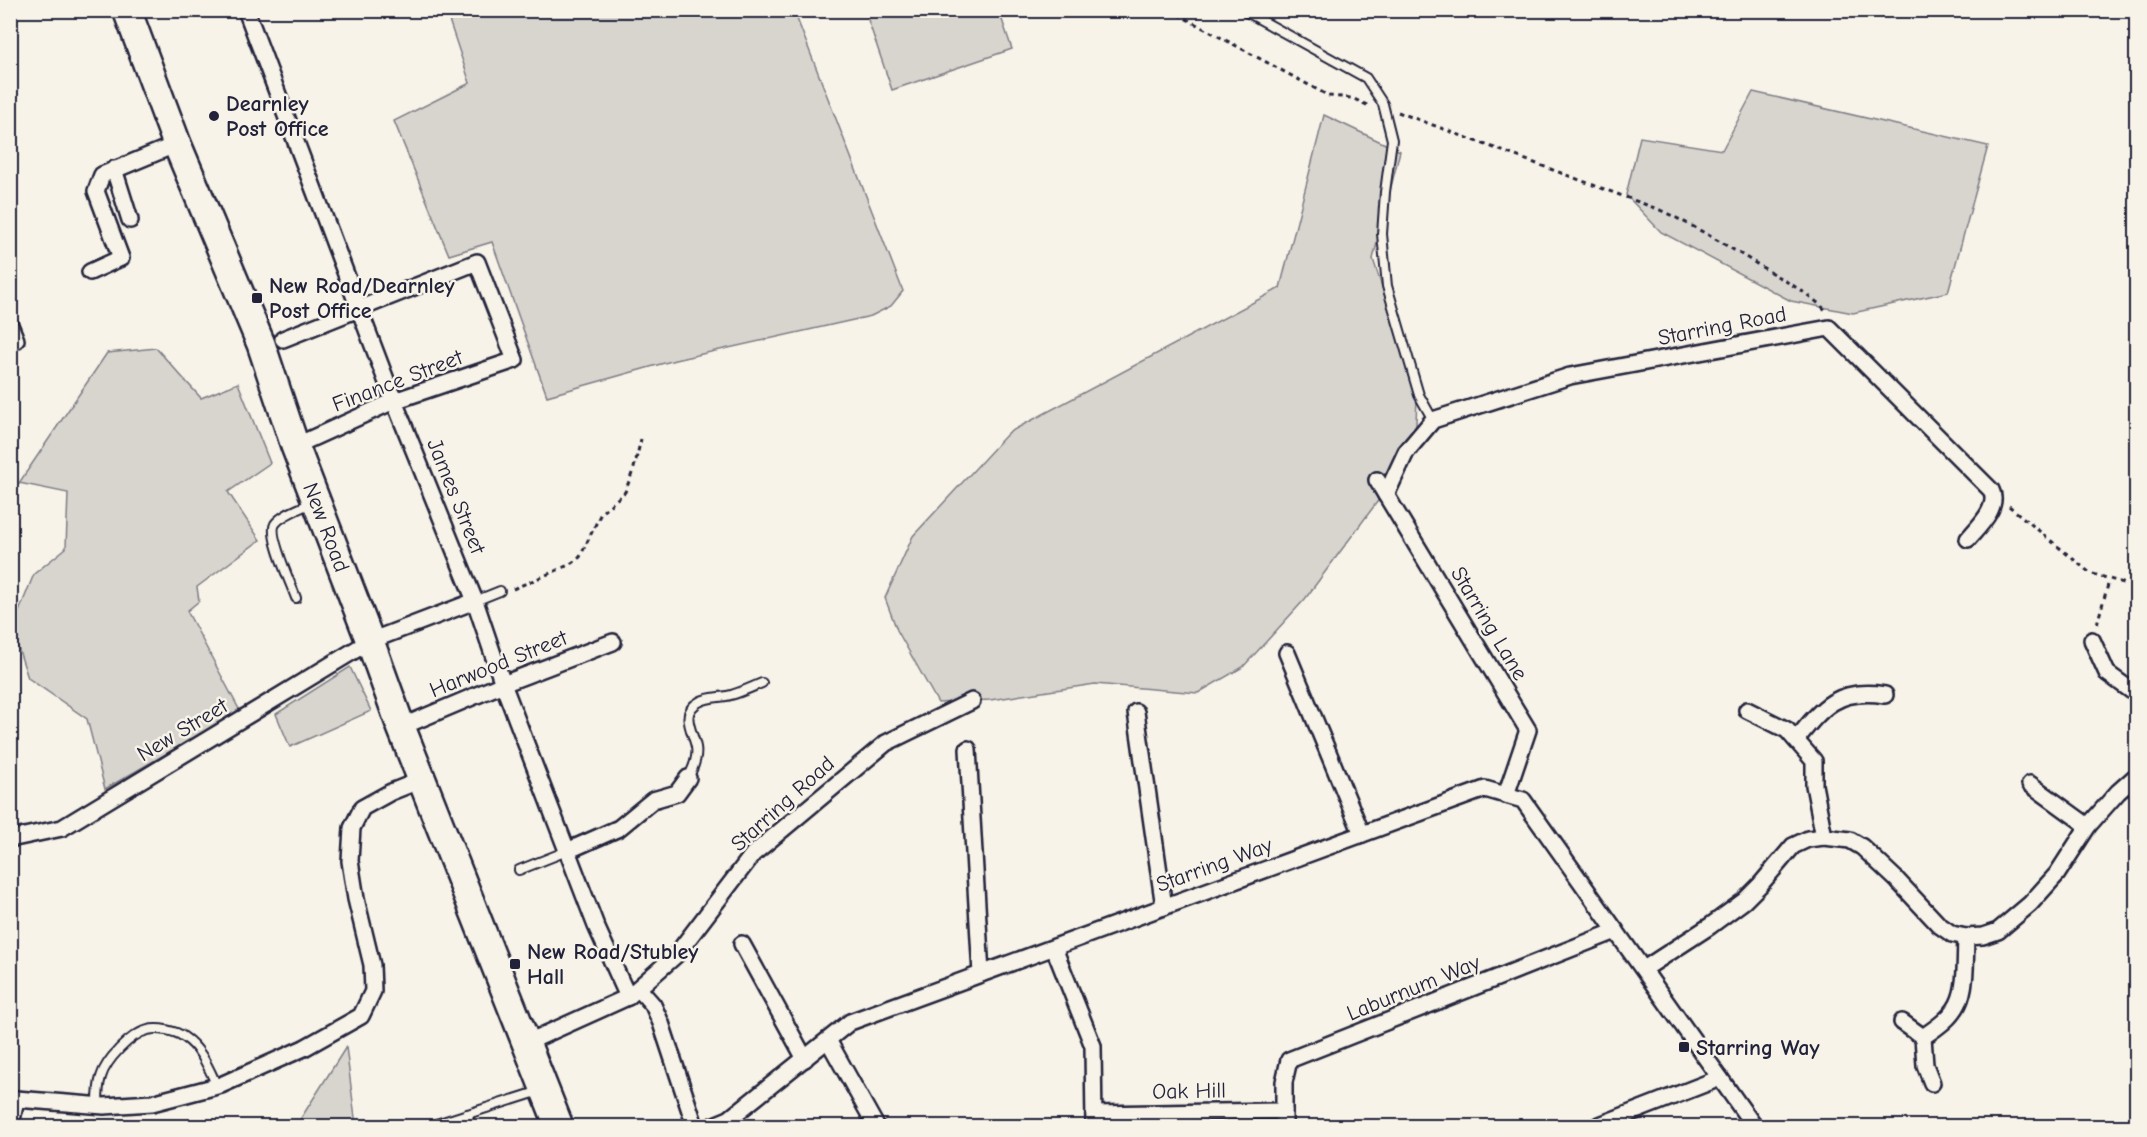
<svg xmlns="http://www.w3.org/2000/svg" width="2147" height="1137" font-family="'Comic Neue',sans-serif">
<rect width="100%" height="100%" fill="#f7f3e8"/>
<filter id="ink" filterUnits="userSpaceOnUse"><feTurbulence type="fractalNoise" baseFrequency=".0167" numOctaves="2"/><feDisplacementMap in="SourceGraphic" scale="12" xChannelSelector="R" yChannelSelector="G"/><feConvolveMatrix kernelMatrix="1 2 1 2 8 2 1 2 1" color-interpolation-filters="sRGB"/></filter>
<g filter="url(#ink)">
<g fill="#d8d5cf" stroke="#7d7c85" stroke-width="1.5">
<path d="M446 11H794L903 291 891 306 871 316 675 360 547 396 492 242 449 255 394 121 470 83Z"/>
<path d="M865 11H999L1012 49 892 90Z"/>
<path d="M1753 92 1988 146 1948 292 1853 313 1791 301 1661 232 1626 195 1640 137 1722 150Z"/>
<path d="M1324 115 1400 151 1373 259 1417 396 1415 451 1305 599 1243 667 1198 693 1095 684 990 700 938 703 897 630 885 598 913 536 1008 433 1280 288Z"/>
<path d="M156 348 201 398 238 383 270 463 228 492 260 540 197 587 199 601 187 611 240 711 105 789 87 719 28 678 12 629 34 574 66 548 68 493 19 483 107 353Z"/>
<path d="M350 667 371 711 290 747 276 714Z"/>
<path d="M346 1047 356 1126H296Z"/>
</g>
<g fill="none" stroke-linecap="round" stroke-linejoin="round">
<defs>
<g id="lane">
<path d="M1243 10 1366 78 1383 104 1392 140 1385 192 1382 234 1387 286 1419 395 1433 420"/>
<path d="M296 598C291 584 268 535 275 524 282 514 302 508 313 502"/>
<path d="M475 601 500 591"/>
<path d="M688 778C693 769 698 758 696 747 693 731 679 713 699 702 709 696 721 698 731 695 742 692 752 687 762 683"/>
<path d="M519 870 567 851"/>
<path d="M98 1105C98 1096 98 1086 101 1077 106 1060 130 1034 148 1030 158 1027 176 1031 184 1037 201 1048 209 1069 217 1086"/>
<path d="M467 1114 471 1126"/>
<path d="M430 1126 540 1091"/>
</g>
<g id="street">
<path d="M246 10 394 401 475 601 503 684 596 926 628 997"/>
<path d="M114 169 130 220"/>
<path d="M90 272 121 258 96 191 102 175 177 144"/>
<path d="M10 325 16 340"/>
<path d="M283 339 477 262 515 360 394 401 295 446"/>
<path d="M1377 480 1528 730 1506 795"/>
<path d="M1386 495 1406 452 1433 420 1570 376 1829 328 1991 490C2000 507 1978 527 1968 539"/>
<path d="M2092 640 2107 673 2136 694"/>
<path d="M1287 653 1362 834"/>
<path d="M1747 710 1787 730 1814 761V785L1824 837"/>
<path d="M1136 712 1164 907"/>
<path d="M401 727 503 684 613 642"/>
<path d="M1796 740C1823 706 1838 688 1885 695"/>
<path d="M968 749 981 974"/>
<path d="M2030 784 2088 826"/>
<path d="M10 839 62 828 370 641 475 601"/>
<path d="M567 851 619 828 653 800 677 793 688 778"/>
<path d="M742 944 805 1059"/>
<path d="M1054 948 1093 1046 1094 1126"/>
<path d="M1644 969 1710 926 1744 901 1760 885 1793 846 1808 839 1824 837 1850 840 1862 847 1896 879 1939 925 1952 934 1966 937 1983 936 1998 931 2030 904 2057 874 2088 826 2118 792 2136 776"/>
<path d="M639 989 653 1005 661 1023 695 1126"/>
<path d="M1902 1022 1923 1037"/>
<path d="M1923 1037C1936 1028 1951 1018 1958 1004 1967 987 1965 956 1966 937"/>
<path d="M1923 1037 1925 1065 1932 1083"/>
<path d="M828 1040 876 1126"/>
<path d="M526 1043 628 997 676 955 753 854 886 743 972 701"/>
<path d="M10 1097 16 1099 104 1106 152 1103 221 1085 304 1048 361 1016 373 991 372 965 356 899 350 861 352 828 362 808 391 792 421 780"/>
<path d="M1094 1114 1284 1111"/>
<path d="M11 1126 16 1099"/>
<path d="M712 1126 729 1119 850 1022 1485 789 1523 800 1754 1126"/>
<path d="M1284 1126V1082L1289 1060 1616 931"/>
<path d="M1597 1126 1720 1078"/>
</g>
<path id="highway" d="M127 10 177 144 261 344 295 446 370 641 401 727 559 1126"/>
</defs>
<use href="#lane" stroke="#22223b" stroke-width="12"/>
<use href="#street" stroke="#22223b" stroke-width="20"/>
<use href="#highway" stroke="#22223b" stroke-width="32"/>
<g stroke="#22223b" stroke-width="3" stroke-dasharray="4.5 4.5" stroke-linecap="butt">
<path d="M1170 10 1329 96 1352 98 1369 106"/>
<path d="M1398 112 1660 210C1699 228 1734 250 1770 272 1790 284 1812 295 1827 312"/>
<path d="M2009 506 2090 573 2136 587"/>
<path d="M513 589 569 565 580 557 601 513 625 492 634 468 641 439"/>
<path d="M2097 624 2109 581"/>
</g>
<use href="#lane" stroke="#f7f3e8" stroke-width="8"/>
<use href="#street" stroke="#f7f3e8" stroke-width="15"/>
<use href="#highway" stroke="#f7f3e8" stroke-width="27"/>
</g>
</g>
<g fill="#22223b" stroke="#f7f3e8" stroke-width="2">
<circle cx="214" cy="116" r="6"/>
<rect x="251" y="292" width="12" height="12" rx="3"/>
<rect x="509" y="958" width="12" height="12" rx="3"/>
<rect x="1678" y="1041" width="12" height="12" rx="3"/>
</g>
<g text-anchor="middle" stroke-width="5" stroke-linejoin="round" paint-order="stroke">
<g font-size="22" font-weight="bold" fill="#22223b" stroke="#f7f3e8" text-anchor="start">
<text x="226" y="111">Dearnley<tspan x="226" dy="25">Post Office</tspan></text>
<text x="269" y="293">New Road/Dearnley<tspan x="269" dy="25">Post Office</tspan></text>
<text x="527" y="959">New Road/Stubley<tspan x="527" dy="25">Hall</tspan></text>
<text x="1696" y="1055">Starring Way</text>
</g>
<g font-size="22" fill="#22223b" stroke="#f7f3e8">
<text transform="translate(1722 325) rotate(-11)" y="8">Starring Road</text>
<text transform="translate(397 380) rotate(-21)" y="8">Finance Street</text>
<text transform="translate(457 496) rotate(68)" y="8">James Street</text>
<text transform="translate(327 527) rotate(69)" y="8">New Road</text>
<text transform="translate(1490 623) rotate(59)" y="8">Starring Lane</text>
<text transform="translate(498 663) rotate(-22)" y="8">Harwood Street</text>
<text transform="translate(182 729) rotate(-31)" y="8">New Street</text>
<text transform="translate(782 803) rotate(-42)" y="8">Starring Road</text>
<text transform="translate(1214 864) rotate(-20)" y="8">Starring Way</text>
<text transform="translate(1413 987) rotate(-22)" y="8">Laburnum Way</text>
<text transform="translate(1189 1090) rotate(-1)" y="8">Oak Hill</text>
</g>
</g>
<rect width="2147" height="1137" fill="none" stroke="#f7f3e8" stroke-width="36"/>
<rect x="18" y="18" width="2111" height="1101" fill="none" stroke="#22223b" stroke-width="2" filter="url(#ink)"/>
</svg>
